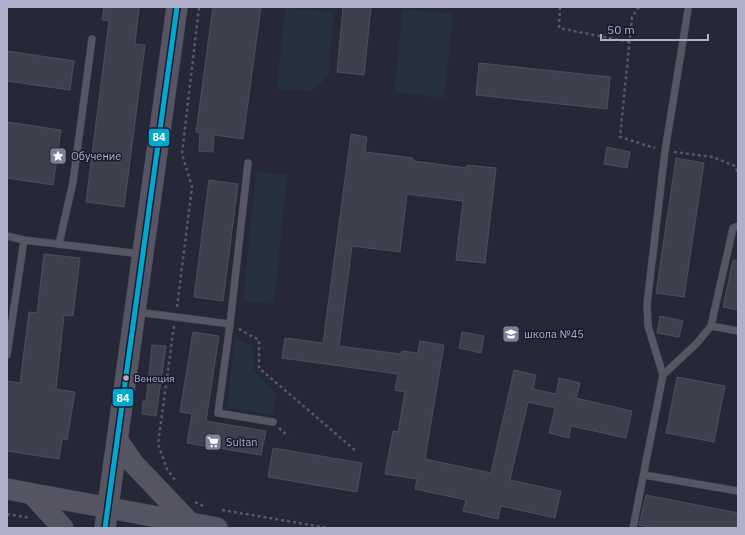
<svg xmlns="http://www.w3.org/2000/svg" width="745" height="535" font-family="'IBM Plex Sans',sans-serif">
<rect width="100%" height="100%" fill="#262737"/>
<g fill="#263140">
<path d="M285 8 334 12 328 76 312 91 277 90Z"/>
<path d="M403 9 453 14 444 98 394 92Z"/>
<path d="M256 172 287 175 274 304 243 301Z"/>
<path d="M235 338 253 346 254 370 276 393 273 415 227 408Z"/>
</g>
<g fill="#3f404e" stroke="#4f4e5f">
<path d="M104 7H139L135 44 145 45 124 207 86 202 109 21 102 20Z"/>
<path d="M213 7H261L243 139 214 135 213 152 199 151 200 133 196 132Z"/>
<path d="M343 7H371L364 75 337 72Z"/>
<path d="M7 51 74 61 70 90 7 81Z"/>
<path d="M479 63 610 77 607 109 476 95Z"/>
<path d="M7 122 61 130 53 185 7 178Z"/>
<path d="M351 134 367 137 365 152 413 158V161L467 168V165L496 168 485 263 456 260 463 201 407 194 400 252 352 246 339 346 401 354 402 351 418 353 420 341 444 345 425 459 491 473 514 370 536 375 533 389 556 394 559 378 580 383 576 398 632 411 626 438 571 426 569 438 549 433 555 408 528 402 510 480 561 491 555 518 501 506 498 519 463 511 466 500 415 489 417 479 385 474 393 431 398 432 405 392 395 390 398 374 282 358 285 338 323 343Z"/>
<path d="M607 147 630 152 627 168 604 164Z"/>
<path d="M676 158 704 163 684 297 656 293Z"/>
<path d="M209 180 238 184 223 301 194 297Z"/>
<path d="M44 254 80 258 73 316 64 315 56 389 75 392 67 440 62 439 59 459 7 451V381L20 383 29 312 37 313Z"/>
<path d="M733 260 738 261V310L723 307Z"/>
<path d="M660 316 683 321 679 337 657 333Z"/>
<path d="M193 332 219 336 206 421 266 431 261 455 187 443 192 414 180 412Z"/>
<path d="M462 332 484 336 481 353 459 348Z"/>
<path d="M152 345 166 346 156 416 142 414 143 401 146 402Z"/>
<path d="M677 377 725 386 714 442 666 433Z"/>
<path d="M273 448 362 463 357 492 268 477Z"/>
<path d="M646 495 738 513V528H655L639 525Z"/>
</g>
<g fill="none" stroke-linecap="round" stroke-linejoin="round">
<defs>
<g id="lane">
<path d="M7 236 24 240"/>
<path d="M59 244 73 182 92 39"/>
<path d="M137 312 230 324 218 413 273 422"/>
<path d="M230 324 248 163"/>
<path d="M711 326 738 331"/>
<path d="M7 355 24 240 141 254"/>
<path d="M663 375 697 343 711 326 733 228 738 226"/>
<path d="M644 475 738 491"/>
<path d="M633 528 663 375 648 326 647 304 665 151 688 10"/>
</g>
<g id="secondary">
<path d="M118 441 133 463 189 522 184 525"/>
<path d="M7 489 217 528"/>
<path d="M32 494 63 528"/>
<path d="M105 528 177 7"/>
</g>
</defs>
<use href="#lane" stroke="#41414e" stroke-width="8"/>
<use href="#secondary" stroke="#41414e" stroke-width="22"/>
<g stroke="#595a67" stroke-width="2.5" stroke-dasharray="3 3" stroke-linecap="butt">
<path d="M560 7 559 28 629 42"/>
<path d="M639 7 632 17 620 137 655 148"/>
<path d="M674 152 713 157 735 166 738 173"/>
<path d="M177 307 192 187 182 154 199 7"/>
<path d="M174 326 158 444 167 469 175 480"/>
<path d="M239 329 259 340V368L356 451"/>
<path d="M279 428 288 436"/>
<path d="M195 502 205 507"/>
<path d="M222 510 328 528"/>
<path d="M7 514 30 518"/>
</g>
<use href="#lane" stroke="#575664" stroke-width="7"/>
<use href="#secondary" stroke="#565563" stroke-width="21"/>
<defs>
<path id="bus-1" d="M105 528 177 7"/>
</defs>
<use href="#bus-1" stroke="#1a1a32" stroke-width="8"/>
<use href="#bus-1" stroke="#00a9ce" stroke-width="5"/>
</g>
<defs>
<symbol id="sight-square" viewBox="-11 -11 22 22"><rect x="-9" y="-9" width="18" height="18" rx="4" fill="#807f96" stroke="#1a1a32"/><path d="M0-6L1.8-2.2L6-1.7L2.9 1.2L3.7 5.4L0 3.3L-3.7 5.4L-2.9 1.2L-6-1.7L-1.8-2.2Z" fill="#fff"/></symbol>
<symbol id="school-square" viewBox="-11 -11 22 22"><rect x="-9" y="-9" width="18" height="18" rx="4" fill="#807f96" stroke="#1a1a32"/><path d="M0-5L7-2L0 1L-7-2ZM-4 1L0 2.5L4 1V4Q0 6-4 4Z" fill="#fff"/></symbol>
<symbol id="supermarket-square" viewBox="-11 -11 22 22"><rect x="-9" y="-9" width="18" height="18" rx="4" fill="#807f96" stroke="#1a1a32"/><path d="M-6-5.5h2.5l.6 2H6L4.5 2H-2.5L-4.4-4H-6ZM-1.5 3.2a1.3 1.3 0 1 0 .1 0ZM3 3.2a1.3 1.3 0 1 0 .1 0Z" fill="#fff"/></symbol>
</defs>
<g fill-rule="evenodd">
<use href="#sight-square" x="48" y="146" width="20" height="20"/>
<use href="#school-square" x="501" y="324" width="20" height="20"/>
<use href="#supermarket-square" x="203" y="432" width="20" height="20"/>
</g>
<circle fill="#b0afc9" stroke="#1a1a32" stroke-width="1.5" cx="126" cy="378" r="3.5"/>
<g text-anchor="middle" stroke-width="3" stroke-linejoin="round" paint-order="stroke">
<g font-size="10" fill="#b0afc9" stroke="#1a1a32" text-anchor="start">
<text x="134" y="382">Венеция</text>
</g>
<g font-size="11" fill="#b0afc9" stroke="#1a1a32" text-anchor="start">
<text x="71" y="160">Обучение</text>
<text x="524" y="338">школа №45</text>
<text x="226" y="446">Sultan</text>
</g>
</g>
<g stroke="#1a1a32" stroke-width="1.5">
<rect x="148" y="128" width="22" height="19" rx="4" fill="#00a9ce"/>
<rect x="112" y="388" width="22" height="19" rx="4" fill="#00a9ce"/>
</g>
<g font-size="11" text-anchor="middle" font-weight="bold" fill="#fff">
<text x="159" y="141">84</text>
<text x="123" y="402">84</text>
</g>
<rect width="745" height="535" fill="none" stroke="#b0afc9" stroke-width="16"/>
<path d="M601 34v6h107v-6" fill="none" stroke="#b0afc9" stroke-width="2"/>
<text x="607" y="34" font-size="12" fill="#b0afc9" stroke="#1a1a32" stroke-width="3" paint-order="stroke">50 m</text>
</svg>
